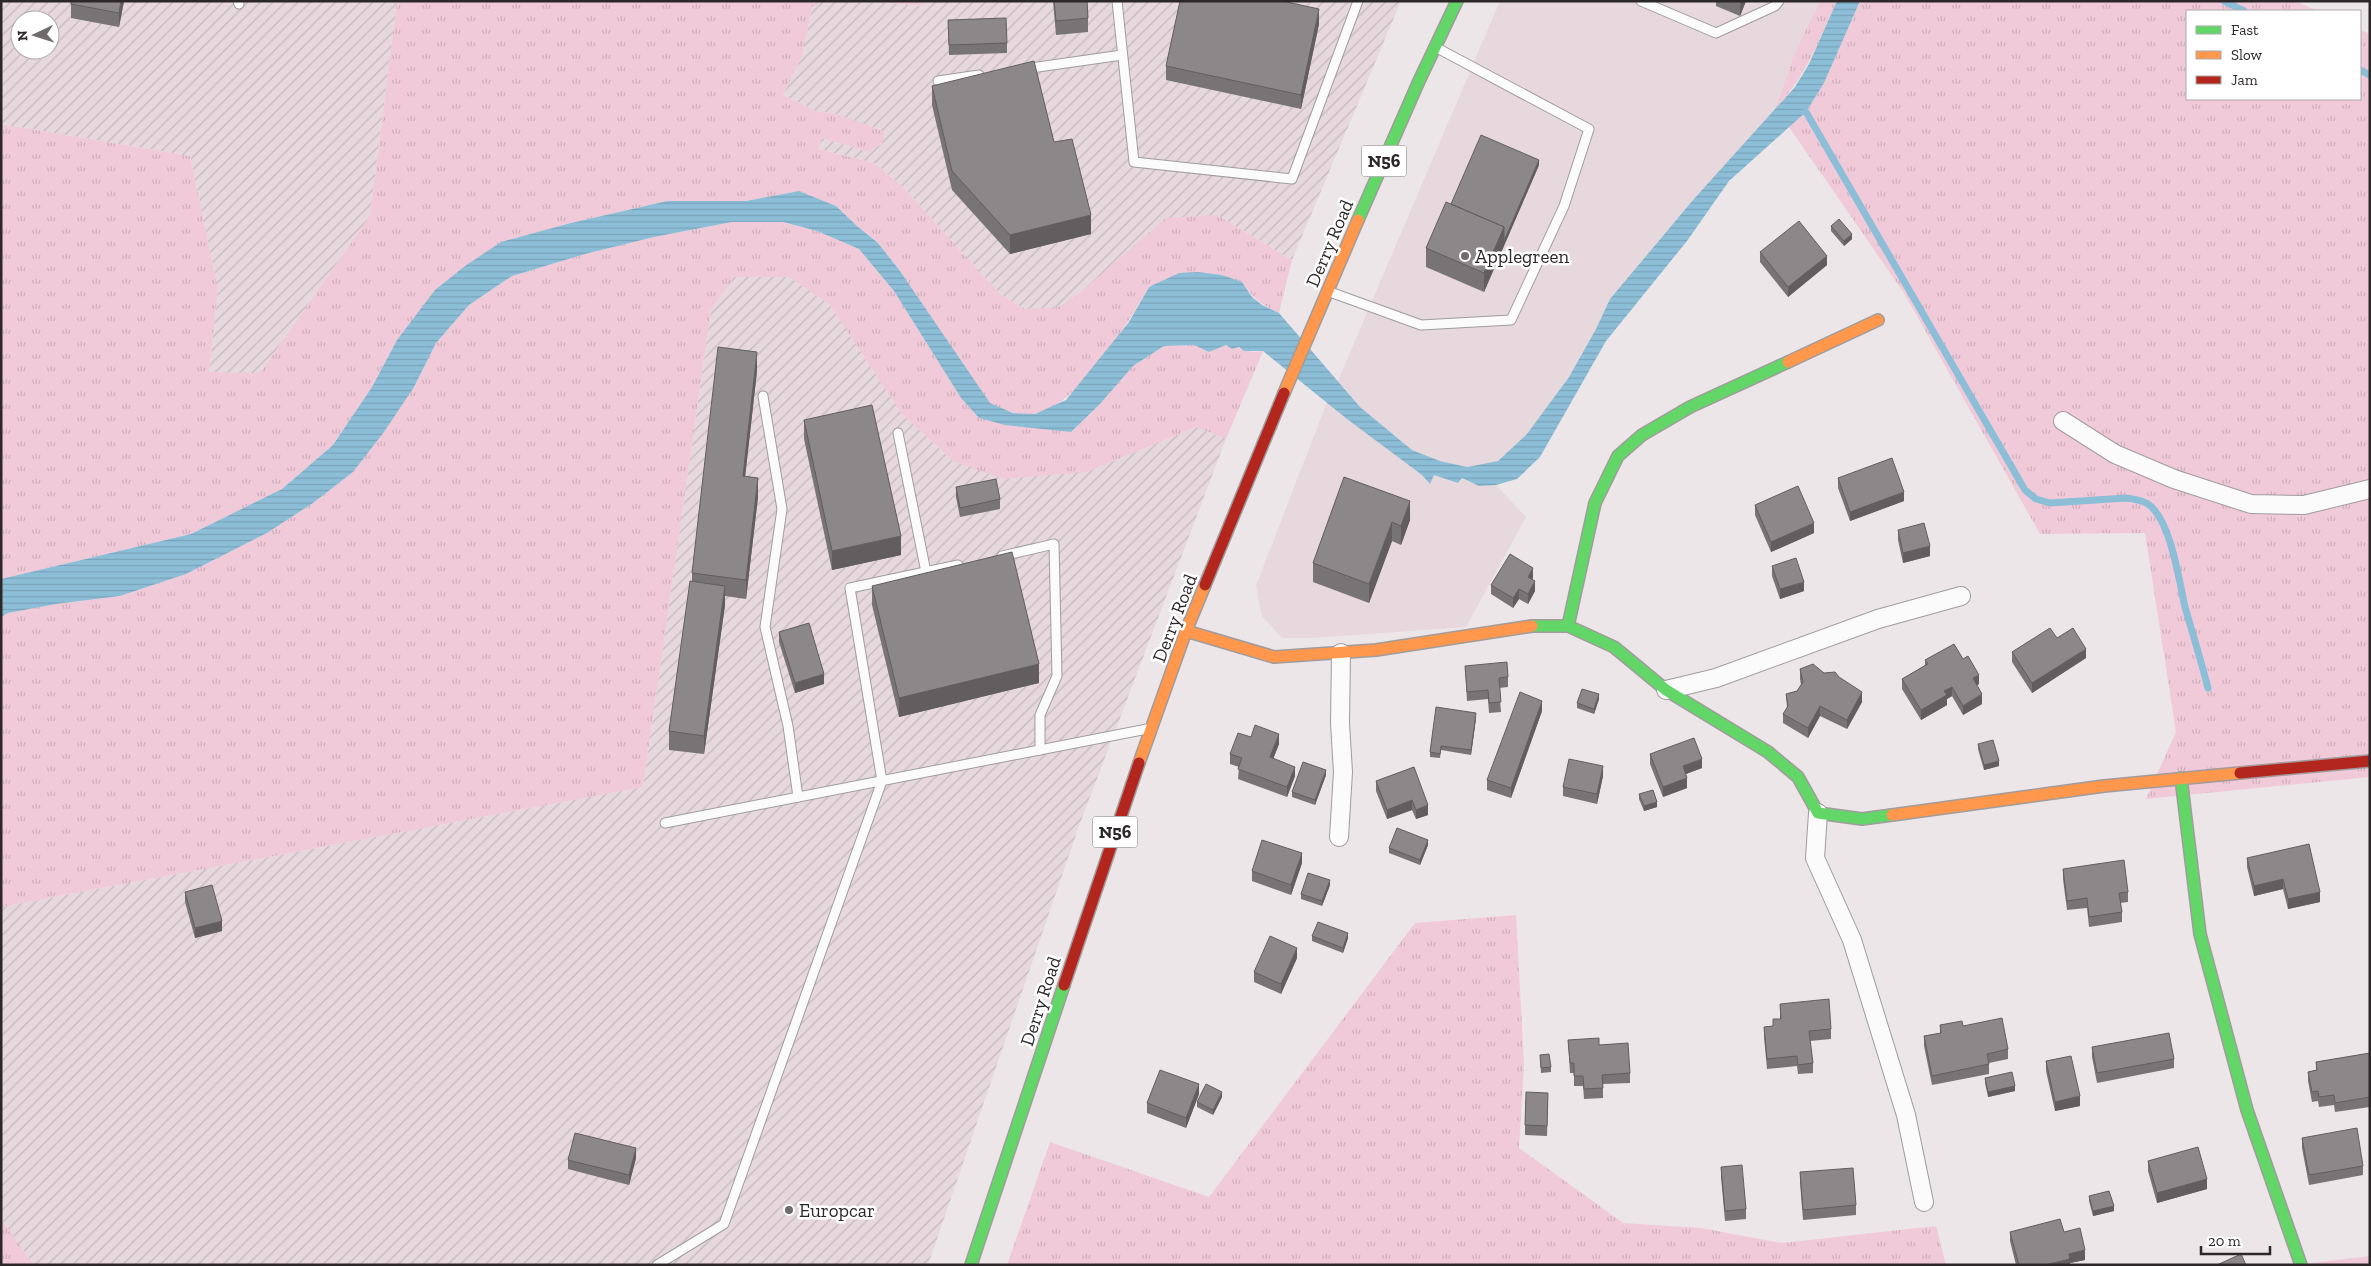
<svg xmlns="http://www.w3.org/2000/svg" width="2371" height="1266" font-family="'Zilla Slab',serif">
<defs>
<pattern id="industrial-furrows" width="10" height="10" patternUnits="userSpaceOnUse" patternTransform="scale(1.25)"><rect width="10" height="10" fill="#e6d8dd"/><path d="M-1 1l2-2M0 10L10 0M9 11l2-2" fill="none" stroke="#c5b9be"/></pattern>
<pattern id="grass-tufts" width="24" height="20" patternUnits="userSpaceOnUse" patternTransform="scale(1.25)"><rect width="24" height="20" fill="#f1cad9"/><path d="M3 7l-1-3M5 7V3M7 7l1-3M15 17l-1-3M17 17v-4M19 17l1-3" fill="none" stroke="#cfaeba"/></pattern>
<pattern id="water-rules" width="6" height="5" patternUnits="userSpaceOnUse" patternTransform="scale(1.25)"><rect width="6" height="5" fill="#8dbed8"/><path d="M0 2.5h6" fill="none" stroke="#7aa3b9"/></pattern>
</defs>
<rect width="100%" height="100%" fill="#ece6e8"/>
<g fill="#e6d8dd">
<path d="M1500 1H1820L1795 52 1776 108 1693 200 1610 299 1596 329 1569 377 1527 434 1498 461 1467 467 1440 461 1412 450 1360 407 1338 381Z"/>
<path d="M1327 402 1422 475 1429 483 1434 474 1458 483 1461 478 1479 486 1496 485 1526 517 1466 627 1312 638H1282L1262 616 1256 586Z"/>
</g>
<g fill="url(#industrial-furrows)" fill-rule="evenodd">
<path d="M1 1H397L370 216 260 373H209L218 289 190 156 1 124ZM20 20H50V50H20Z"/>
<path d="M823 1H871L922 6 923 1H1401L1292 260 1217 215 1083 290 1059 307 1025 309 1001 295 901 185 874 163 818 149 822 138 869 152 840 115 816 111 783 95 802 56 812 7Z"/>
<path d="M734 277H789L829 304 902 414 953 461 1087 472 1196 427 1226 439 1079 826 928 1265H34L1 1219V907L643 787 711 310Z"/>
</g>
<g fill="url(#grass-tufts)">
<path d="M397 1H823L812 7 802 56 783 95 816 111 840 115 885 132 882 144 869 152 822 138 818 149 874 163 901 185 1001 295 1025 309 1059 307 1083 290 1166 218 1217 215 1292 260 1279 313C1262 305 1252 298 1242 282L1149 286C1130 321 1076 409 1034 414 1018 416 1005 410 990 404L900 271 878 243 857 226 836 206 799 191 746 201H667L571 223 501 242 397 340 372 387 333 445 282 489 191 534 1 579V124L190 156 218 289 209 372 260 373 370 216Z"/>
<path d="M871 1H923L922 6Z"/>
<path d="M1820 1H1837C1818 43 1807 74 1776 108L1795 52Z"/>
<path d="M1860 1H2295L2318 11H2187V99H2360V30L2370 34V777L2146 799 2176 732 2145 533 2040 534 1904 293 1789 127 1806 112 1824 83Z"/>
<path d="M732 222H782L817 231 859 249 894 291 961 398 979 418 1071 432 1100 404 1133 366 1164 346 1194 345 1209 352 1226 345 1253 352 1263 351 1226 439 1196 427 1087 472 1004 479 953 461 902 414 829 304 789 277H734L711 310 643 787 1 907V617L8 613 56 604 120 596 186 574 267 533 313 503 353 472 414 387 436 343 469 305 512 276 585 254 654 237Z"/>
<path d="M1516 915 1524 1064 1519 1148 1623 1223 1701 1228 1782 1243 1936 1226 1946 1265H1007L1050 1142 1209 1197 1415 923Z"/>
<path d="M1 1219 34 1265H1Z"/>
<path d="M2370 1256V1265H2313L2312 1263Z"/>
</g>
<path fill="url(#water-rules)" d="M1837 1H1860L1824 83 1806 112 1729 181 1687 241 1606 341 1540 457 1517 479 1496 485 1479 486 1462 478 1458 483 1434 475 1430 484 1422 475 1347 419 1263 351H1244L1239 347 1232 349 1226 345 1209 352 1194 345 1164 346 1133 366 1100 404 1071 432 1005 425 979 418 961 398 894 291 859 249 817 231 783 222H732L654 237 585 254 512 276 469 305 436 343 414 387 384 432 353 472 313 503 267 533 186 574 120 596 56 604 8 613 1 617V579L191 534 282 489 333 445 372 387 397 340 435 290 465 266 501 242 571 223 667 201H746L799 191 836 206 857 226 878 243 900 271 990 403 1013 413 1035 414 1066 400 1129 322 1149 287 1179 273 1198 272 1222 275 1242 282 1252 297 1262 305 1279 313 1360 407 1412 450 1440 461 1467 467 1498 461 1527 434 1569 377 1596 329 1610 299 1693 200 1795 87 1809 64Z"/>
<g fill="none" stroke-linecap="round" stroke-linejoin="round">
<g stroke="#8dbed8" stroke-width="7">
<path d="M2224 1 2244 11"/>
<path d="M2360 70 2370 75"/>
<path d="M1806 112 2025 490 2036 499 2050 503 2126 498C2134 499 2142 500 2148 504 2171 520 2179 581 2185 607 2193 634 2201 661 2208 688"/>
</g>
<defs>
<g id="lane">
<path d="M238 1 239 4"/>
<path d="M1117 1 1134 162 1292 179 1358 1"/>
<path d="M1641 1 1716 33 1775 6 1779 1"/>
<path d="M1024 69 1122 55"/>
<path d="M938 81 979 75"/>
<path d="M1330 292 1421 325 1511 320 1564 206 1589 129 1439 49"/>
<path d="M763 396 782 509 765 627 788 726 798 797"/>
<path d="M898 433 926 572"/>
<path d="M1002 556 1054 544 1057 676 1040 715V750"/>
<path d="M665 823 1147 729"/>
<path d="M657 1265 724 1224 882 781 850 588 958 565"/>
</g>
<g id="street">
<path d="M2063 421 2115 454 2174 479 2251 504 2304 505 2370 489"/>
<path d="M1666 690 1716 678 1878 619 1961 596"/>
<path d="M1818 813 1815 858 1852 940 1906 1115 1924 1202"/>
<path d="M1339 837 1343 772 1340 723 1341 653"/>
</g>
<g id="fast">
<path d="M1358 220 1419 81 1457 1"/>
<path d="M1532 626H1568L1614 647 1666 690 1768 752 1798 777 1818 813 1862 819 1892 815"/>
<path d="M1568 626 1595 503 1618 456 1642 435 1690 407 1788 362"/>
<path d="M2181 778 2200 934 2247 1110 2301 1265"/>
<path d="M971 1265 1064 985"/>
</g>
<g id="slow">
<path d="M1788 362 1878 320"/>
<path d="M1284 393 1358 220"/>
<path d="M1186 631 1274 657 1376 650 1532 626"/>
<path d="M1139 763 1186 631 1205 585"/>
<path d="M1892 815 2104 786 2240 773"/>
</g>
<g id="jam">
<path d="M1205 585 1284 393"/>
<path d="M2240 773 2370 761"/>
<path d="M1064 985 1139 763"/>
</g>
</defs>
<use href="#lane" stroke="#a09c9d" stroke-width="11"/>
<use href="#street" stroke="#a09c9d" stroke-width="20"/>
<use href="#fast" stroke="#a09c9d" stroke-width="14"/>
<use href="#slow" stroke="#a09c9d" stroke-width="14"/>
<use href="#jam" stroke="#a09c9d" stroke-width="14"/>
<use href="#lane" stroke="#fcfbfc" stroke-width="9"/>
<use href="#street" stroke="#fcfbfc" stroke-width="18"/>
<use href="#fast" stroke="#63d668" stroke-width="11"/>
<use href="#slow" stroke="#ff974d" stroke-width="11"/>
<use href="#jam" stroke="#b3261e" stroke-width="11"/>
</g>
<g fill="#787475">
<path d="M124 1 119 27 71 18V4Z"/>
<path d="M1053 1H1087L1088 18V32L1056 35Z"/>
<path d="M1716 1H1746L1740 16 1716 6Z"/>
<path d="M948 20 1007 43V53L949 55Z"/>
<path d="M1319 24 1301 109 1166 80V66Z"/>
<path d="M932 86 1054 142 1091 234 1010 254 952 190 932 105Z"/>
<path d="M1539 165 1484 292 1426 267V248L1451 204Z"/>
<path d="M1831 226 1852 239 1844 246 1831 231Z"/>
<path d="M1760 252 1827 265 1788 297 1760 262Z"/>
<path d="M757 371 745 477 758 497 746 599 725 596V605L704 754 669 750V731L692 582V573Z"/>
<path d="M804 420 901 555 832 570 804 439Z"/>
<path d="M1344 477 1410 520 1401 545 1392 541 1369 603 1313 582V563Z"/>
<path d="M1838 478 1904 501 1850 521 1838 488Z"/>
<path d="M956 487 1000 499V509L960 517 956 497Z"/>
<path d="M1755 505 1814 533 1771 552 1755 515Z"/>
<path d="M1898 530 1930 556 1903 563 1898 540Z"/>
<path d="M1772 566 1804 591 1780 599 1772 576Z"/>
<path d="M1533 578 1532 579 1535 591 1528 604 1519 599 1513 608 1491 594V585Z"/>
<path d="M872 586 1039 683 899 717 872 605Z"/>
<path d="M779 632 824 684 795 693 779 642Z"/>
<path d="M2057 638 2086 658 2032 693 2012 662V652Z"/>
<path d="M1925 660 1979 684 1977 685 1982 704 1963 715 1952 696 1947 699V705L1921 720 1902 689V679L1925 665Z"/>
<path d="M1465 666 1508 677V687L1499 688 1501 712 1489 713 1488 699 1467 701Z"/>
<path d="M1800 669 1824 673 1839 677 1862 702 1847 729 1820 716 1808 738 1783 723V714L1787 708 1786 694 1797 691 1801 685 1800 679Z"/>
<path d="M1599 699 1594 714 1577 708V703Z"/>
<path d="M1542 711 1511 798 1487 790V780Z"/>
<path d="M1476 718 1471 755 1441 750 1440 758 1430 757V752Z"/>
<path d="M1251 737 1279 744 1273 759 1295 776 1287 797 1238 779 1239 767 1230 764V754Z"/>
<path d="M1978 744 1999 766 1984 770 1978 749Z"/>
<path d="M1650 754 1702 768 1686 774 1687 788 1663 797 1650 764Z"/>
<path d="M1414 767 1428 815 1416 819 1412 810 1387 819 1376 791V781Z"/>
<path d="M1326 775 1315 805 1292 797V792Z"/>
<path d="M1603 776 1597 804 1563 796V787Z"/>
<path d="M1639 794 1657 807 1644 811 1639 799Z"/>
<path d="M1428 845 1420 865 1389 853V848Z"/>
<path d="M2247 858 2320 902 2288 909 2283 889 2254 896 2247 867Z"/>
<path d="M1302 863 1291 895 1252 881V871Z"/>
<path d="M2063 869 2128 892V902L2120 903 2122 912V922L2089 927 2087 908 2067 910 2063 879Z"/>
<path d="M1330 885 1322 906 1301 899V894Z"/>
<path d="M185 892 222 931 195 938 185 902Z"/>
<path d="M1312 936 1348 938 1343 953 1312 941Z"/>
<path d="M1297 958 1281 994 1254 982V972Z"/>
<path d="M1780 1004 1831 1029V1039L1810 1041 1813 1063V1073L1798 1074 1797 1066 1767 1069 1764 1037V1027L1773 1026V1019H1780Z"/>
<path d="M1940 1025 1963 1026 2008 1049V1059L1989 1063V1074L1932 1085 1924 1046V1036L1940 1033Z"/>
<path d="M1568 1040 1599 1045 1630 1073V1083L1603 1084V1098L1584 1099 1583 1086H1574V1073H1570Z"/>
<path d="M2092 1047 2174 1059V1068L2097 1083 2092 1057Z"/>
<path d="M2370 1053V1107L2335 1112 2334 1105 2319 1107 2318 1101 2312 1102 2308 1081V1072L2316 1070V1062Z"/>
<path d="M1540 1055 1551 1067V1072L1541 1073Z"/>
<path d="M2046 1061 2080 1106 2055 1111 2046 1071Z"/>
<path d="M1985 1078 2015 1091 1988 1097 1985 1083Z"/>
<path d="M1199 1094 1186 1128 1147 1113V1103Z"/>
<path d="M1222 1097 1213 1115 1197 1107V1102Z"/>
<path d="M1548 1103 1547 1136 1525 1135V1125Z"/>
<path d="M2302 1138 2363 1166V1175L2309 1185 2302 1148Z"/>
<path d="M636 1158 629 1185 568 1169V1160Z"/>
<path d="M2148 1161 2207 1189 2157 1203 2148 1171Z"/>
<path d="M1721 1167 1746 1209V1219L1725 1221 1721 1177Z"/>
<path d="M1800 1172 1856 1205V1215L1803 1220 1800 1182Z"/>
<path d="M2089 1196 2114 1211 2093 1216 2089 1201Z"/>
<path d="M2010 1232H2064L2085 1260 2070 1263V1265H2016L2010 1241Z"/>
</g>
<g fill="#625e5f">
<path d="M121 1H124L119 27V13Z"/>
<path d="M1740 1H1746L1740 16Z"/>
<path d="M1319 9V24L1301 109V95Z"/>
<path d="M1539 160V165L1484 292V273L1504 227Z"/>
<path d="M1091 215V234L1010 254V235Z"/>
<path d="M1852 234V239L1844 246V241Z"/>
<path d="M1827 256V265L1788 297V287Z"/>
<path d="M757 352V371L743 495V476Z"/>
<path d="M758 478V497L746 599V580Z"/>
<path d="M1904 492V501L1850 521V512Z"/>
<path d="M1410 501V520L1401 545V526Z"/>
<path d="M1392 522V541L1369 603V584Z"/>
<path d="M1814 523V533L1771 552V542Z"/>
<path d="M901 536V555L832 570V551Z"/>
<path d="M1930 546V556L1903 563V553Z"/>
<path d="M1533 568V578L1528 587V577Z"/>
<path d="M1535 581V591L1528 604V594Z"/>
<path d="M1804 582V591L1780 599V589Z"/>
<path d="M725 586V605L704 754V736Z"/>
<path d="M1519 589V599L1513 608V598Z"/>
<path d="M2086 649V658L2032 693V683Z"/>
<path d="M1039 664V683L899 717V698Z"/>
<path d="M824 674V684L795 693V683Z"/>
<path d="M1979 675V684L1973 688V678Z"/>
<path d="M1952 687V696L1947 699V705L1921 720V710L1944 691Z"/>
<path d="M1862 692V702L1847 729V720Z"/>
<path d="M1599 694V699L1594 714V709Z"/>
<path d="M1982 694V704L1963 715V706Z"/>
<path d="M1542 701V711L1511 798V788Z"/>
<path d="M1820 706V716L1808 738V728Z"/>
<path d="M1476 713V718L1471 755V750Z"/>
<path d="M1279 734V744L1270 767V757Z"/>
<path d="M1702 759V768L1683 775V766Z"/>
<path d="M1999 761V766L1984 770V765Z"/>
<path d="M1603 766V776L1597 804V794Z"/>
<path d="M1295 767V776L1287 797V787Z"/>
<path d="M1326 770V775L1315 805V800Z"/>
<path d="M1687 778V788L1663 797V787Z"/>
<path d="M1412 800V810L1387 819V810Z"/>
<path d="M1657 802V807L1644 811V806Z"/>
<path d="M1428 805V815L1416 819V810Z"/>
<path d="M1428 840V845L1420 865V860Z"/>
<path d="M1302 853V863L1291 895V885Z"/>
<path d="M2283 879V889L2254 896V886Z"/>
<path d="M1330 880V885L1322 906V901Z"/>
<path d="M2320 892V902L2288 909V899Z"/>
<path d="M222 921V931L195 938V928Z"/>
<path d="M1348 933V938L1343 953V948Z"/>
<path d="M1297 948V958L1281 994V984Z"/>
<path d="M1199 1084V1094L1186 1128V1118Z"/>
<path d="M2015 1086V1091L1988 1097V1092Z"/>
<path d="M1222 1092V1097L1213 1115V1110Z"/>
<path d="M2080 1096V1106L2055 1111V1102Z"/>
<path d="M636 1148V1158L629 1185V1175Z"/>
<path d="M2207 1179V1189L2157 1203V1193Z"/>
<path d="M2114 1206V1211L2093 1216V1211Z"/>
<path d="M2085 1250V1260L2070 1263V1265H2045L2069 1254Z"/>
</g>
<g fill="#8c8788" stroke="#625e5f">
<path d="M71 1H121L119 13 71 4Z"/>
<path d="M1054 1H1087L1088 18 1056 21Z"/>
<path d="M1180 1H1282L1319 9 1301 95 1166 66Z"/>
<path d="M1006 18 1007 43 949 45 948 20Z"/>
<path d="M1034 61 1054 142 1072 139 1091 215 1010 235 952 171 932 86Z"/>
<path d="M1481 135 1539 160 1504 241V227L1451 204Z"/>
<path d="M1446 202 1504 227 1484 273 1426 248Z"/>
<path d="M1839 219 1852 234 1844 241 1831 226Z"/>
<path d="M1799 221 1827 256 1788 287 1760 252Z"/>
<path d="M718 347 757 352 743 476 758 478 746 580 692 573Z"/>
<path d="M872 405 901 536 832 551 804 420Z"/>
<path d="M1892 458 1904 492 1850 512 1838 478Z"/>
<path d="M1344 477 1410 501 1401 526 1392 522 1369 584 1313 563Z"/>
<path d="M996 479 1000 499 960 508 956 487Z"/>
<path d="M1798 486 1814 523 1771 542 1755 505Z"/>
<path d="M1924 523 1930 546 1903 553 1898 530Z"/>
<path d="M1012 552 1039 664 899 698 872 586Z"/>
<path d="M1510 554 1533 568 1528 577 1535 581 1528 594 1519 589 1513 598 1491 585Z"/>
<path d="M1796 558 1804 582 1780 589 1772 566Z"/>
<path d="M690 581 725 586 704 736 669 731Z"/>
<path d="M809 623 824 674 795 683 779 632Z"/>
<path d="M2050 628 2057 638 2073 628 2086 649 2032 683 2012 652Z"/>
<path d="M1954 644 1963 659 1968 656 1979 675 1973 678 1982 694 1963 706 1952 687 1944 691 1947 695 1921 710 1902 679 1928 664 1925 660Z"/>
<path d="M1507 662 1508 677 1499 678 1501 702 1489 703 1488 690 1467 692 1465 666Z"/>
<path d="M1813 664 1824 673 1835 672 1839 677 1862 692 1847 720 1820 706 1808 728 1783 714 1788 706 1786 694 1797 691 1803 682 1800 669Z"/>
<path d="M1582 689 1599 694 1594 709 1577 703Z"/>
<path d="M1520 692 1542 701 1511 788 1487 780Z"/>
<path d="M1436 707 1476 713 1471 750 1441 746 1440 754 1430 752Z"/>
<path d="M1255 725 1279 734 1270 757 1295 767 1287 787 1238 769 1242 758 1230 754 1238 733 1251 737Z"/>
<path d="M1694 738 1702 759 1683 766 1687 778 1663 787 1650 754Z"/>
<path d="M1993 740 1999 761 1984 765 1978 744Z"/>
<path d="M1569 759 1603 766 1597 794 1563 787Z"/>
<path d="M1303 762 1326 770 1315 800 1292 792Z"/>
<path d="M1414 767 1428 805 1416 810 1412 800 1387 810 1376 781Z"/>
<path d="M1653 790 1657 802 1644 806 1639 794Z"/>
<path d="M1397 828 1428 840 1420 860 1389 848Z"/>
<path d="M1262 840 1302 853 1291 885 1252 871Z"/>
<path d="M2309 844 2320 892 2288 899 2283 879 2254 886 2247 858Z"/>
<path d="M2124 860 2128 892 2119 893 2122 912 2089 917 2087 898 2067 901 2063 869Z"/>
<path d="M1308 873 1330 880 1322 901 1301 894Z"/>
<path d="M212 885 222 921 195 928 185 892Z"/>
<path d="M1318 922 1348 933 1343 948 1312 936Z"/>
<path d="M1270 936 1297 948 1281 984 1254 972Z"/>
<path d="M1829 999 1831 1029 1809 1031 1813 1063 1798 1065 1797 1056 1767 1059 1764 1027 1773 1026V1019H1781L1780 1004Z"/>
<path d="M2002 1018 2008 1049 1987 1054 1989 1064 1932 1076 1924 1036 1941 1033 1940 1025 1962 1021 1963 1026Z"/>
<path d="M2169 1033 2174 1059 2097 1073 2092 1047Z"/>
<path d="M1599 1038V1045L1628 1043 1630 1073 1602 1075 1603 1088 1584 1089 1583 1076H1574V1063H1570L1568 1040Z"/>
<path d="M2370 1053V1097L2335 1103 2334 1095 2319 1097 2318 1091 2312 1092 2308 1072 2317 1070 2316 1062Z"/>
<path d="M1549 1054 1551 1067 1541 1068 1540 1055Z"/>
<path d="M2071 1056 2080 1096 2055 1102 2046 1061Z"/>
<path d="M1160 1070 1199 1084 1186 1118 1147 1103Z"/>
<path d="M2012 1072 2015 1086 1988 1092 1985 1078Z"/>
<path d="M1206 1084 1222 1092 1213 1110 1197 1102Z"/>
<path d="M1526 1092 1548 1093 1547 1126 1525 1125Z"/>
<path d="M2357 1128 2363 1166 2309 1175 2302 1138Z"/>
<path d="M575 1133 636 1148 629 1175 568 1160Z"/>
<path d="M2198 1147 2207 1179 2157 1193 2148 1161Z"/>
<path d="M1742 1165 1746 1209 1725 1211 1721 1167Z"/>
<path d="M1853 1168 1856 1205 1803 1210 1800 1172Z"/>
<path d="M2109 1191 2114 1206 2093 1211 2089 1196Z"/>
<path d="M2060 1219 2064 1232 2080 1228 2085 1250 2069 1254 2070 1259 2045 1265H2019L2010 1232Z"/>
<path d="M2241 1254 2246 1265H2217Z"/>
</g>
<g fill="#6f6a6c" stroke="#fff" stroke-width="2">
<circle cx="1465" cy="256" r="5"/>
<circle cx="789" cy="1210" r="5"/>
</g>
<g text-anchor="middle" stroke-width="5" stroke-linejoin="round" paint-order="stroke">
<g fill="#fff" stroke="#6b6869" stroke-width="1">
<rect x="1361.5" y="145.5" width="45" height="31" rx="4"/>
<rect x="1092.5" y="816.5" width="45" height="31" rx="4"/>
</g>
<g font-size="18" font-weight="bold" fill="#2c2729">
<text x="1384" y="167">N56</text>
<text x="1115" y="838">N56</text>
</g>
<g font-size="19" fill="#2c2729" stroke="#fff">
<text transform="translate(1329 243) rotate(-67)" y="7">Derry Road</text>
<text transform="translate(1174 618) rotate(-69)" y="7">Derry Road</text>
<text transform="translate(1040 1001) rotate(-72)" y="7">Derry Road</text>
</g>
<g font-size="19" fill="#2c2729" stroke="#fff" text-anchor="start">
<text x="1475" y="263">Applegreen</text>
<text x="799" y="1217">Europcar</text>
</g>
</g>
<rect width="2371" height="1266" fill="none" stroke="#2c2729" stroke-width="5"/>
<rect x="2186" y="10" width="175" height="90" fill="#ffffff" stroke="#aba9a9"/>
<rect x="2196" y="26" width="25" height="8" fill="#63d668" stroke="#aba9a9"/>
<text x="2231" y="35" font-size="15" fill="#2c2729">Fast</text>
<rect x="2196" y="51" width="25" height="8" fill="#ff974d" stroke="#aba9a9"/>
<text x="2231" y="60" font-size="15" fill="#2c2729">Slow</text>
<rect x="2196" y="76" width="25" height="8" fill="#b3261e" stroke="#aba9a9"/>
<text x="2231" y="85" font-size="15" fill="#2c2729">Jam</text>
<g transform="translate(35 35) rotate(266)"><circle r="24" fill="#ffffff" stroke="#aba9a9"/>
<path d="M0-4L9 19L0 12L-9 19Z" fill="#6f6a6c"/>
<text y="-8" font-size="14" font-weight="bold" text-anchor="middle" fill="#2c2729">N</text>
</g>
<path d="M2201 1246v8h69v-8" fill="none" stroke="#2c2729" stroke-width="2.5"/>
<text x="2208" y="1246" font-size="15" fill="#2c2729" stroke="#ffffff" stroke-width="4" paint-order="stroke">20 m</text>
</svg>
